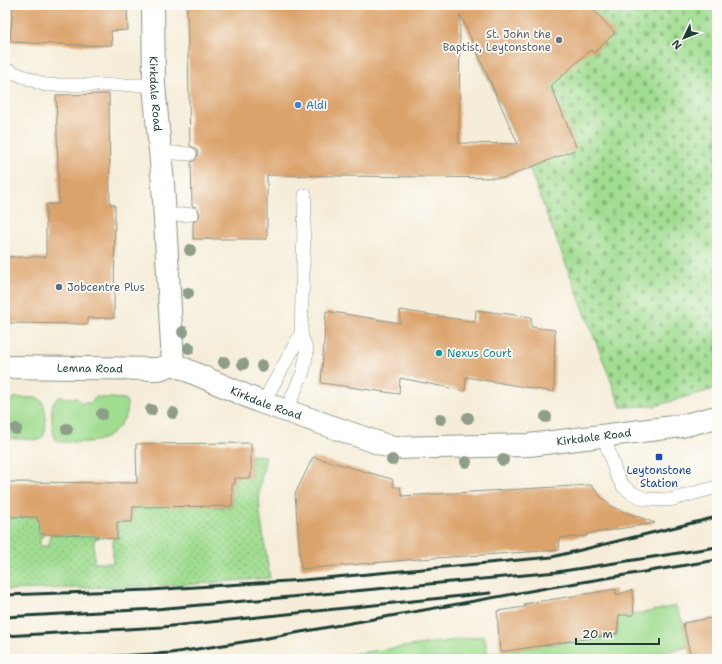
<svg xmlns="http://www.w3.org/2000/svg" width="722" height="664" font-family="'Shantell Sans',sans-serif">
<defs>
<pattern id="cemetery-stones" width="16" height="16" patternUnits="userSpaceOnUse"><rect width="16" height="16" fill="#a0dd91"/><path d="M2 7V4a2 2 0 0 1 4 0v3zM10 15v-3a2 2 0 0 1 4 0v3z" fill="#82b477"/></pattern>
<pattern id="park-dots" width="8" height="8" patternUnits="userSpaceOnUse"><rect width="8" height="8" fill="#a0dd91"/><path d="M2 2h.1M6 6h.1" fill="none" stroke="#82b477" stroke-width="1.8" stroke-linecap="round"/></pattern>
</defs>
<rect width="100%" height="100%" fill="#fdfcf7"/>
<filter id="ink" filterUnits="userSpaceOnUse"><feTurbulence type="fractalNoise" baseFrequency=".025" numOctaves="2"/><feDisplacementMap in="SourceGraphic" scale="8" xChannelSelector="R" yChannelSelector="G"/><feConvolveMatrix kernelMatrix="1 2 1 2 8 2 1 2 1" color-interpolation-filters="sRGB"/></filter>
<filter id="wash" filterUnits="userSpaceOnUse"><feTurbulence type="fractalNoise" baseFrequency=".012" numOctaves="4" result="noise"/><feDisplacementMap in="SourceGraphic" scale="16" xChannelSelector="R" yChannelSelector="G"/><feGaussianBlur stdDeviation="0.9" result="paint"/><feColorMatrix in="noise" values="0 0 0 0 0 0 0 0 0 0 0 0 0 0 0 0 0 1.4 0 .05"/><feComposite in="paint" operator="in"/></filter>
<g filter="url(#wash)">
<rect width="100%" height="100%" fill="#f5edd9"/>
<g fill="#a0dd91" stroke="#608d62">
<path d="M59 397 77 398 82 403H90L96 397 125 399C129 405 128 413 124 419 107 448 87 441 58 442L55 440C53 433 50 410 53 404 54 401 57 399 59 397Z"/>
<path d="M13 398C18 398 35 397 39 399 47 402 46 425 45 432 44 435 42 438 40 440L5 438V403H9Z"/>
<path d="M676 606 683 623 688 647 634 659 626 658 615 659H314L484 636 488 654 617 634 619 615H634Z"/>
</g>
<path fill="url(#cemetery-stones)" stroke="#608d62" d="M466 5H717V388L655 406 621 407 529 168 480 60Z"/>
<path fill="url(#park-dots)" stroke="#608d62" d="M251 455 266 456 259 491 260 514 270 578 182 585 5 590V517H37V521H43V537H40V546H49L50 534 71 535 99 523V538L94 539V563H113V538H117V522H132L133 483 137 477 154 478 214 499V507H232V498H227V485L235 484V477H251Z"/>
<g id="blocks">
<g fill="#dba36c" fill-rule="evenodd">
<path d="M13 5H127L128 30 111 31 112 45 81 46V45L10 42Z"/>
<path d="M187 5H437L475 6V5H589L615 33 594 53 590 50 551 86 577 149 504 178 267 175V239H193V222L197 220 199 217 200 214 198 209 196 207 192 206 191 162 194 161 196 159 198 154 197 150 195 148 190 146ZM460 14 518 144 459 143Z"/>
<path d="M109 94 110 204 115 205 114 318H88V324L5 323V257H46V204H59L56 95Z"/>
<path d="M400 310 475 322 476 310 531 317V327L555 330 554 392 466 377 465 391 400 378 399 394 321 383 326 311 400 323Z"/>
<path d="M251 443V478H235V484H232V506L133 507 132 522H117V539L95 536V535L40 534 39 521H37V517H5V482L137 483 136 444Z"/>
<path d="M313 457 392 479 394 487H400L402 496 591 485 601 497 611 506 617 509 655 523 587 534V536L560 538 559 550 419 559 301 569 295 494Z"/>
<path d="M616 589V595L632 590 634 615H619L617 634 500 652 497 611 525 607 524 604Z"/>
<path d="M717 617V659H691L683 623Z"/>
</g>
</g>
</g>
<g filter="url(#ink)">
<use href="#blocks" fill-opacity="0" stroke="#8a9586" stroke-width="1"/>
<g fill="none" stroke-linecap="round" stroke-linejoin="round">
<defs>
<g id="service">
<path d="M5 69 45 85H154"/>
<path d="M160 152 190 154"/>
<path d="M165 216 192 214"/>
<path d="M263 403 301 334"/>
<path d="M286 411 303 372 307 352 301 334 305 195"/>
<path d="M604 436 616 474 623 486 632 493 645 499 670 500 717 487"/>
</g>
<g id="minor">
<path id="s1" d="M153 5 154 85 163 184 173 364"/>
<path id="s2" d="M173 364 258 401 393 448 529 445 681 426 717 417"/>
<path id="s3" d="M5 367 159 369 173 364"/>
</g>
</defs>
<use href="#service" stroke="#8a9586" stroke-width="14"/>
<use href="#minor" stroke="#8a9586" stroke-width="24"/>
<use href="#service" stroke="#fff" stroke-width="13"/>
<use href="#minor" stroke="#fff" stroke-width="22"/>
<g stroke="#1f3d34" stroke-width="3">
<path d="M5 595 150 590 303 580 552 557 717 517"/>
<path d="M5 617 156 609 290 597 557 572 717 547"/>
<path d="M5 636 162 627 490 593"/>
<path d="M61 659 171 653 256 640 558 586 717 560"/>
</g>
</g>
<g fill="#8e9e89">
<circle cx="190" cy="250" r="6"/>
<circle cx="188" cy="293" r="6"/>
<circle cx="183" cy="332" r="6"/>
<circle cx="189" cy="348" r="6"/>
<circle cx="224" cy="362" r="6"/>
<circle cx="243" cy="364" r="6"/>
<circle cx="262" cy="366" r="6"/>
<circle cx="151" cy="410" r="6"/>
<circle cx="173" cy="413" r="6"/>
<circle cx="102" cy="414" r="6"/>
<circle cx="546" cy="417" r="6"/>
<circle cx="468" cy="418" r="6"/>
<circle cx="441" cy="419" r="6"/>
<circle cx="16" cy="429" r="6"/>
<circle cx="67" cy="429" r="6"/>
<circle cx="392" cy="460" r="6"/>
<circle cx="503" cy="460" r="6"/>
<circle cx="466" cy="462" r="6"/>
</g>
</g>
<circle fill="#6b7280" stroke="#fdfcf7" stroke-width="1.5" cx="559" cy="40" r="4"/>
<circle fill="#3f7fe0" stroke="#fdfcf7" stroke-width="1.5" cx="298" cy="105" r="4"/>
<circle fill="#5c6f8a" stroke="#fdfcf7" stroke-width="1.5" cx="59" cy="287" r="4"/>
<circle fill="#0f9aa8" stroke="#fdfcf7" stroke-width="1.5" cx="439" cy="353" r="4"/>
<rect fill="#1a4fb4" stroke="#fdfcf7" stroke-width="1.5" x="655" y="453" width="8" height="8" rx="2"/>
<g text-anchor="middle" stroke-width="3.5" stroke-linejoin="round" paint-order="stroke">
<g font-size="11" fill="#5b616d" stroke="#fdfcf7" text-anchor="end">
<text x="551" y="38">St. John the<tspan x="551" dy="13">Baptist, Leytonstone</tspan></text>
</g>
<g font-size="11" fill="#1f3d34" stroke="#fdfcf7">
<text dy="4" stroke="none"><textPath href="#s1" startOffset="89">Kirkdale Road</textPath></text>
<text dy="4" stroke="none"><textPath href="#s3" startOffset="85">Lemna Road</textPath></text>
<text dy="4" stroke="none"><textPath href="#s2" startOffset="101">Kirkdale Road</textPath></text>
<text dy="4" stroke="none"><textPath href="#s2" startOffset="437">Kirkdale Road</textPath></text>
</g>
<g font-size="11" fill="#366cbe" stroke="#fdfcf7" text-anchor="start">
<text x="306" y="109">Aldi</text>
</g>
<g font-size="11" fill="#4e5e75" stroke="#fdfcf7" text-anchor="start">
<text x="67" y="291">Jobcentre Plus</text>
</g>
<g font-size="11" fill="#0d838f" stroke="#fdfcf7" text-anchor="start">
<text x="447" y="357">Nexus Court</text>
</g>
<g font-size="11" fill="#164399" stroke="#fdfcf7">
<text x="659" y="474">Leytonstone<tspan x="659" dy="13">Station</tspan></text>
</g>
</g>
<rect width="722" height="664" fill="none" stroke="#fdfcf7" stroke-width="20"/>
<g transform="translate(684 38) rotate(227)" stroke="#fdfcf7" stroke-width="3" paint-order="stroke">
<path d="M0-3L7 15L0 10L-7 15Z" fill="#1f3d34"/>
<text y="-6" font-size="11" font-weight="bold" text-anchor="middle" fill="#1f3d34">N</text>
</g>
<path d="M576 638v6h83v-6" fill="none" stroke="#1f3d34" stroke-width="2"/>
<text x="582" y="638" font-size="12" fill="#1f3d34" stroke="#fdfcf7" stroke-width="3" paint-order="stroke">20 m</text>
</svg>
